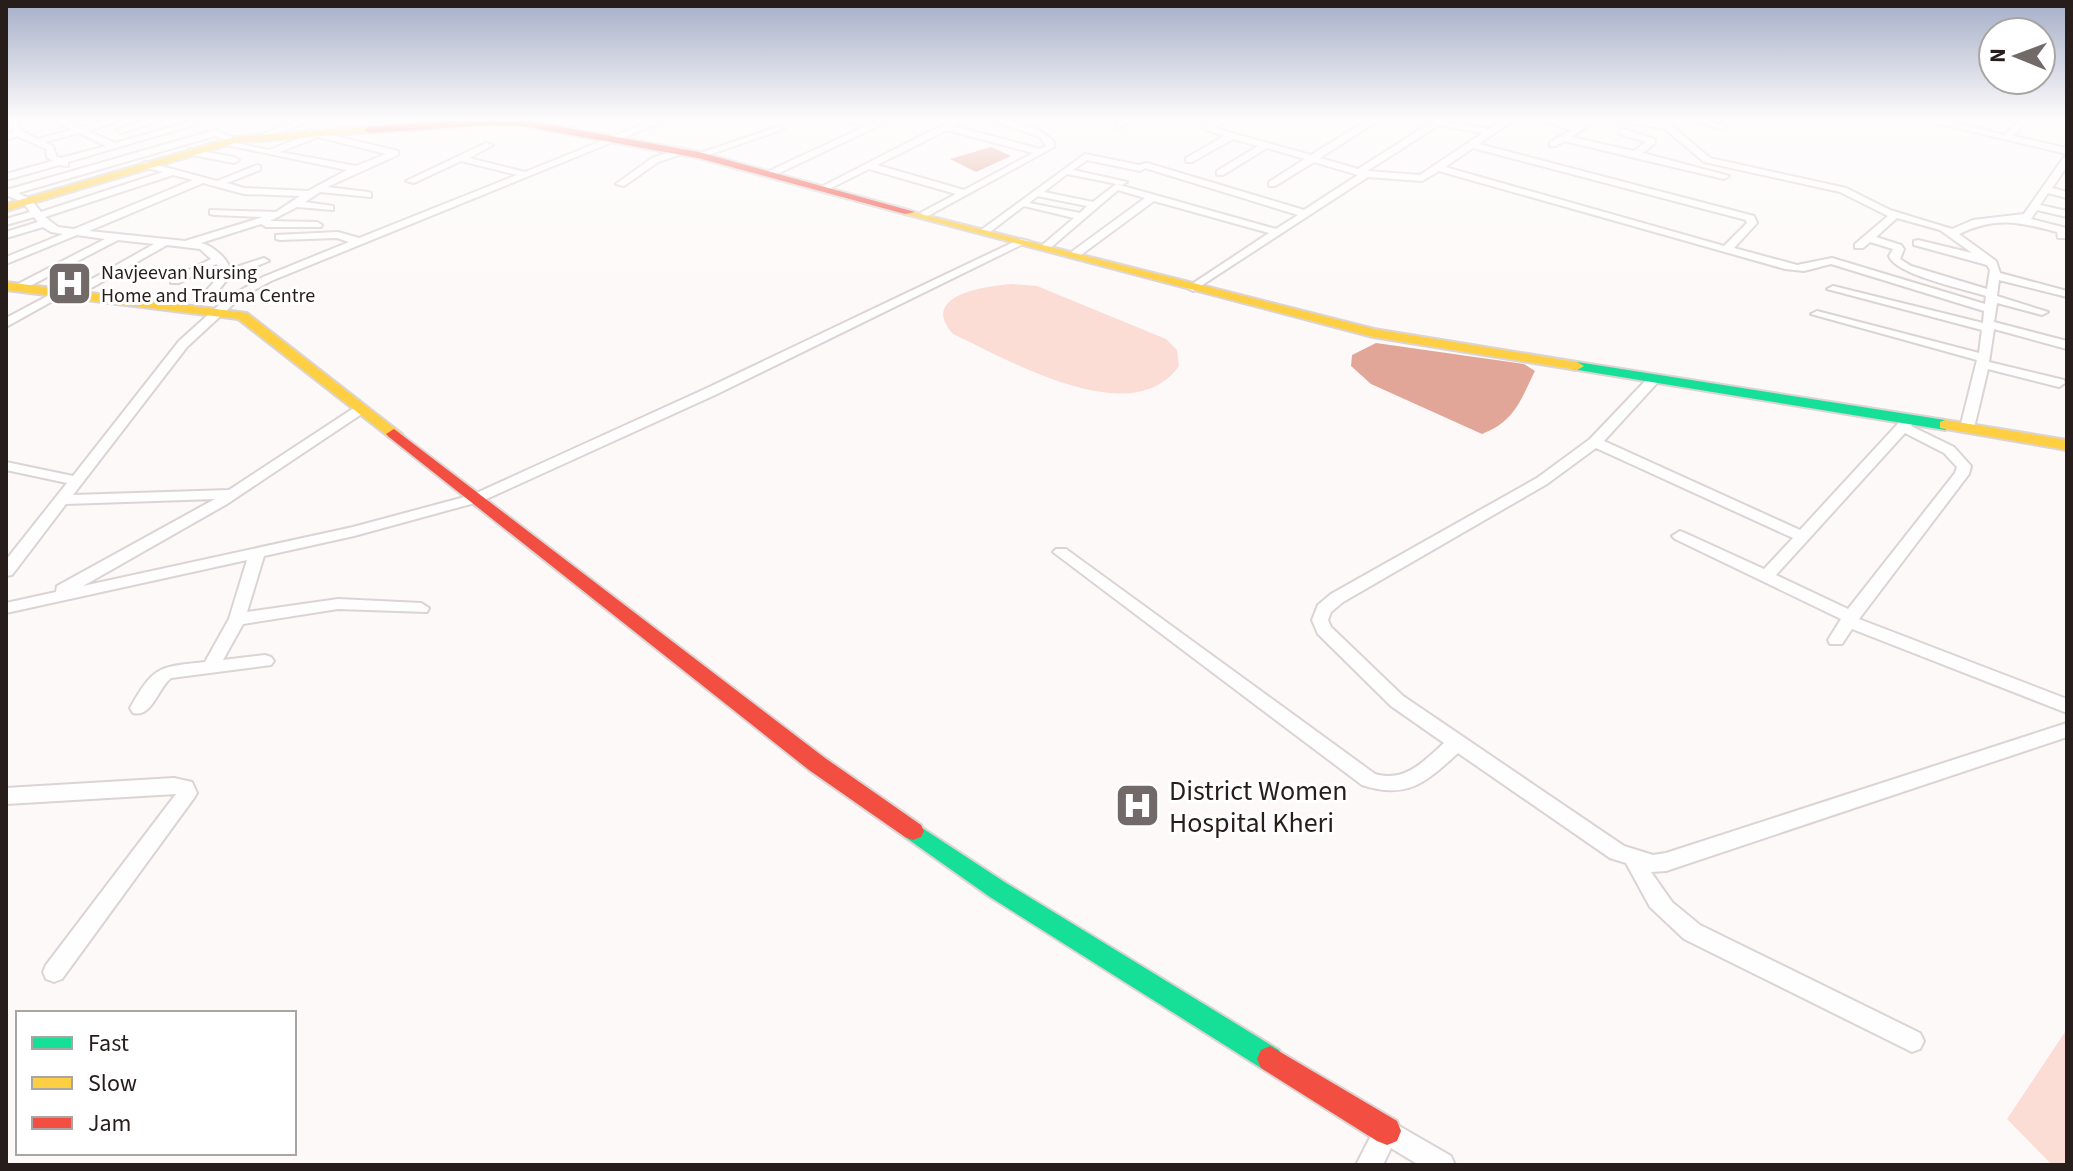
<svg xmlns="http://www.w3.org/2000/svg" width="2073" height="1171" font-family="'Source Sans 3',sans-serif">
<rect width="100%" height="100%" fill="#fdf9f9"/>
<g fill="#fbddd6">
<path d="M1012 284 1037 286 1166 339 1177 350 1179 366C1132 433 1009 360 953 334 918 295 986 286 1012 284Z"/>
<path d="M2067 1029V1165H2052L2007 1119Z"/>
</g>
<g fill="#e2a698">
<path d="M991 147 1011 156 976 172 950 159Z"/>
<path d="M1376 343 1524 364 1535 371C1520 401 1515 421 1482 434L1371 384 1351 366 1352 355Z"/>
</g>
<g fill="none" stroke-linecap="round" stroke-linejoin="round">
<defs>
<g id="street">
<path d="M9 119H17L22 131 38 139 72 130 52 119H64L81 127 109 119H124L88 131 115 143 193 121 197 124 68 162V166L59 165 6 180V174L53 161 47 157 46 149 17 136 6 140V134L13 132ZM79 133 106 146 61 158 56 156 53 146 45 142Z"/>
<path d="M148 119H163L121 133 117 130Z"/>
<path d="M301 119H314L263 139 256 137Z"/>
<path d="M656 119H669L271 281 240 298 187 347 73 495 229 490 357 406 362 405 369 409 227 504 83 586 353 527 472 495 705 389 1020 239 1029 241 715 395 482 501 354 536 264 556 247 612 338 599 421 603 429 608 427 612 338 609 243 624 223 660 265 655 271 657 274 661 271 665 171 678C158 688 152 718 133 713L130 708C154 666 158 667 205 662L229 619 247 560 6 613V603L56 592 57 586 215 499 66 504 12 575 6 576V560L67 483 6 470V462L73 476 179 341 219 305 206 291 220 275V267L216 264 179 283H171V279L211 259 200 249 167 245 77 296H69V292L154 244 118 240 24 289H16V285L105 239 77 235 6 264V257L63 234 51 232 43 227 6 238V232L38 222 34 217 6 225V219L30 212 24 203 6 195V188L10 189 215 130 238 140 234 143 215 136 18 193 30 199 41 212 163 172 143 167V163L146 162 217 181 257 165 260 166V170L227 183 244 188 308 191 347 170 217 143 221 140 269 150 308 135 306 133 310 130 398 151V155L327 187 368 192 371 193V197L320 192 305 202 333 206V210L297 207 270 221 317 222 322 225 321 227H266L261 224 201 243C212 245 228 259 230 269L264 258 269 261 229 277 218 291 226 299 263 277 349 242 337 238 280 240 276 239V235L338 232 359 238 517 175 461 161 414 183 406 181 486 143 493 145 469 158 525 172ZM318 137 386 154 356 166 280 152ZM173 175 193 180 74 229 58 227 45 217ZM203 183 244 194 300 196 276 212 210 210V214L214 215 263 217 185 241 89 231Z"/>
<path d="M842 119H857L872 124 881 119H893L775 175H769V171L864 127Z"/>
<path d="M954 119H966L954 126 1040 149 1046 146 1040 137 988 119C1009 119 1040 126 1054 142V147L926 217 921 214 922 212 956 194 869 169 829 189 821 187ZM947 130 1033 153 964 190 877 165Z"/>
<path d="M1122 119H1133L1122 127H1116V123Z"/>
<path d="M1217 119H1229L1214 128 1311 155 1369 119H1380L1320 158 1358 169 1435 120 1489 129 1504 119H1514L1479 144 1754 216 1757 223 1734 248 1797 265 1832 258 1985 304 1986 296C1965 289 1896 275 1889 256L1893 249 1870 242 1863 248H1855V244L1888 216 1840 192 1704 162 1665 129 1613 119 1664 124 1665 119H1673L1672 126 1710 158 1846 188 1890 210 1952 229 1973 220 2024 214 2064 157 2067 156V166L2052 188 2067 192V198L2048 193 2040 205 2067 211V217L2037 210 2031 219 2066 228V238H2058L2057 232C2020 222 1995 216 1959 234L1996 261 2000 273 2067 291V297L1999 280 1997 296 2048 312 2042 315 1997 303 1994 322 2067 341V349L1994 329 1989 362 2064 380 2065 383 2059 387 1988 369 1974 428 1972 431H1962L1960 428 1977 360 1811 314 1817 311 1979 353 1982 330 1827 289 1833 286 1983 323 1984 311 1831 264 1804 271 1785 269 1439 171 1422 181 1368 177 1193 291 1187 288 1189 286 1269 233 1154 201 1078 257H1070V253L1145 198 1118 190 1049 249 1040 247 1074 218 1024 206 990 232 981 230 1085 154 1139 165 1147 163 1304 210 1358 175 1314 162 1275 186H1269V182L1305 159 1267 148 1223 175H1217V171L1258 146 1233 139 1192 162H1186V158L1224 136 1205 129 1207 124ZM1439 125 1483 133 1420 175 1367 171ZM1473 148 1746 220 1747 223 1724 246 1445 167ZM1087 160 1140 171 1145 168 1298 215 1276 229 1116 184 1093 202 1044 192 1067 174 1122 185 1127 182 1073 170ZM1038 196 1042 197 1087 206 1080 213 1029 203ZM1897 218 1940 230 1972 253 1918 240 1914 241V245L1987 265 1990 270 1987 289 1911 266 1900 259 1904 249 1901 245 1876 237Z"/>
<path d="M1536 119H1552L1577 126 1588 119H1599L1571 137 1634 151 1646 142 1620 134 1619 132 1623 129 1655 139V143L1643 153 1729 176 1724 179 1564 141 1556 146H1550V142L1571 130Z"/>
<path d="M1681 119H1701L1727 126 1723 129Z"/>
<path d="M1919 119H1937L2005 135 2020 119H2029L2013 136 2067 148V154Z"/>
<path d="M777 127 784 129 702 157 694 155Z"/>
<path d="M682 148 685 149V153L658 162 624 186 616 184 652 158Z"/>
<path d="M190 149 234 157 239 160 234 163 187 154 185 152Z"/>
<path d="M57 291 67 293 6 327V318Z"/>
<path d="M1654 375 1658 376V382L1604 441 1800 530 1905 416H1915L1917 419 1911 426 1954 447 1971 466 1969 474 1859 619 2067 699V713L1852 629 1842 644H1830L1828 640 1841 619 1675 539 1672 536 1680 531 1685 533 1764 569 1793 538 1596 448 1547 484 1343 602 1331 612 1328 620 1331 627 1403 696 1624 846 1653 855 1666 853 2067 723V737L1666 871 1651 872 1672 902 1700 925 1920 1033 1924 1041 1920 1049 1912 1052 1684 939 1650 907 1626 863 1610 858 1458 753C1426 782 1408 800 1362 785L1053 552 1056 549H1066L1375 774C1405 783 1424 761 1444 743L1391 706 1318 634 1312 620 1318 605 1331 594 1537 478 1590 439 1650 376ZM1905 433 1944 453 1957 467 1955 473 1848 609 1776 575Z"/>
<path d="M174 778 192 782 197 793 194 798 62 979 54 982 46 979 43 972 46 965 176 794 6 804V788Z"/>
<path d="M1387 1119 1451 1156 1455 1165H1419L1391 1148 1383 1165H1356L1378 1122Z"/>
</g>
<g id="fast">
<path d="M1577 362 1945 420 1953 425 1945 430 1572 369 1570 366Z"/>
<path d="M913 822 1006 883 1279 1050 1283 1059 1279 1068 1270 1072 1261 1068 990 897 905 837 902 831 905 825Z"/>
</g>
<g id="slow">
<path d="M369 127 374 130 372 132 235 143 6 211V204L234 137Z"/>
<path d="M905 210 1374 329 1577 362 1584 366 1577 370 1373 337 905 214Z"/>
<path d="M6 282 247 313 402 434 394 439 389 437 238 319 6 290Z"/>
<path d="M1945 420 2067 440V450L1940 428V422Z"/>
</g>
<g id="jam">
<path d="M483 119 523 120 699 152 915 212 905 214 698 158 523 126 488 125 369 133 364 130 369 127Z"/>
<path d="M394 429 825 758 921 825 924 831 921 837 913 840 905 837 809 770 389 437 386 434Z"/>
<path d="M1270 1046 1397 1121 1401 1131 1397 1141 1387 1145 1377 1141 1261 1068 1257 1059 1261 1050Z"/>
</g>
</defs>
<use href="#street" stroke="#dbd4d3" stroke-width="4"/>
<use href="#fast" stroke="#dbd4d3" stroke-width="4"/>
<use href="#slow" stroke="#dbd4d3" stroke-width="4"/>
<use href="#jam" stroke="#dbd4d3" stroke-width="4"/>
<use href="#street" fill="#fffefe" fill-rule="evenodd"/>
<use href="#fast" fill="#16e098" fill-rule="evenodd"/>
<use href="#slow" fill="#ffcf43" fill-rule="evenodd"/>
<use href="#jam" fill="#f24e42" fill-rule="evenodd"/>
</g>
<linearGradient id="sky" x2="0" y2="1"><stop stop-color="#a5aec8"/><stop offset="0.42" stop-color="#fefcfc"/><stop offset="1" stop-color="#fefcfc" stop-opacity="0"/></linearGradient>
<rect width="2073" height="283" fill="url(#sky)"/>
<defs>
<symbol id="hospital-square" viewBox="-11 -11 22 22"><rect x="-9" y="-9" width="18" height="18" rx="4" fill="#726a68" stroke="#fff"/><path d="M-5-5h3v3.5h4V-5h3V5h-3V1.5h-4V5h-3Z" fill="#fff"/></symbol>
</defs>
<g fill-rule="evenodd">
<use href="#hospital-square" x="44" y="258" width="51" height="51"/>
<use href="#hospital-square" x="1112" y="780" width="51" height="51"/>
</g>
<g text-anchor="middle" stroke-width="6" stroke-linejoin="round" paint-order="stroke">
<g font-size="20" fill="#271d1a" stroke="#fff" text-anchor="start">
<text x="101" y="279">Navjeevan Nursing<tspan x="101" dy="23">Home and Trauma Centre</tspan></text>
</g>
<g font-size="28" fill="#271d1a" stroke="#fff" text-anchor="start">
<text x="1169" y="800">District Women<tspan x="1169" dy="32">Hospital Kheri</tspan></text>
</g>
</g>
<rect width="2073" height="1171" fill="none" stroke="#271d1a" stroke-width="16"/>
<rect x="16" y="1011" width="280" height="144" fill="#ffffff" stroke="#a9a5a3" stroke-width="2"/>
<rect x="32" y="1037" width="40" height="12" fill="#16e098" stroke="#a9a5a3" stroke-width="2"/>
<text x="88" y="1051" font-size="24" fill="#271d1a">Fast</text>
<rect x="32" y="1077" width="40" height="12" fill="#ffcf43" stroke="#a9a5a3" stroke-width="2"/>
<text x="88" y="1091" font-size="24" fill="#271d1a">Slow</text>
<rect x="32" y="1117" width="40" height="12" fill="#f24e42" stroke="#a9a5a3" stroke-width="2"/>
<text x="88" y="1131" font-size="24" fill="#271d1a">Jam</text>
<g transform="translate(2017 56) rotate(271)"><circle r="38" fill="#ffffff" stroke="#a9a5a3" stroke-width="2"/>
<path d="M0-6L14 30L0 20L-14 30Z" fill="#726a68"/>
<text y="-12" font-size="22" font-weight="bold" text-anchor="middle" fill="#271d1a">N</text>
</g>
</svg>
